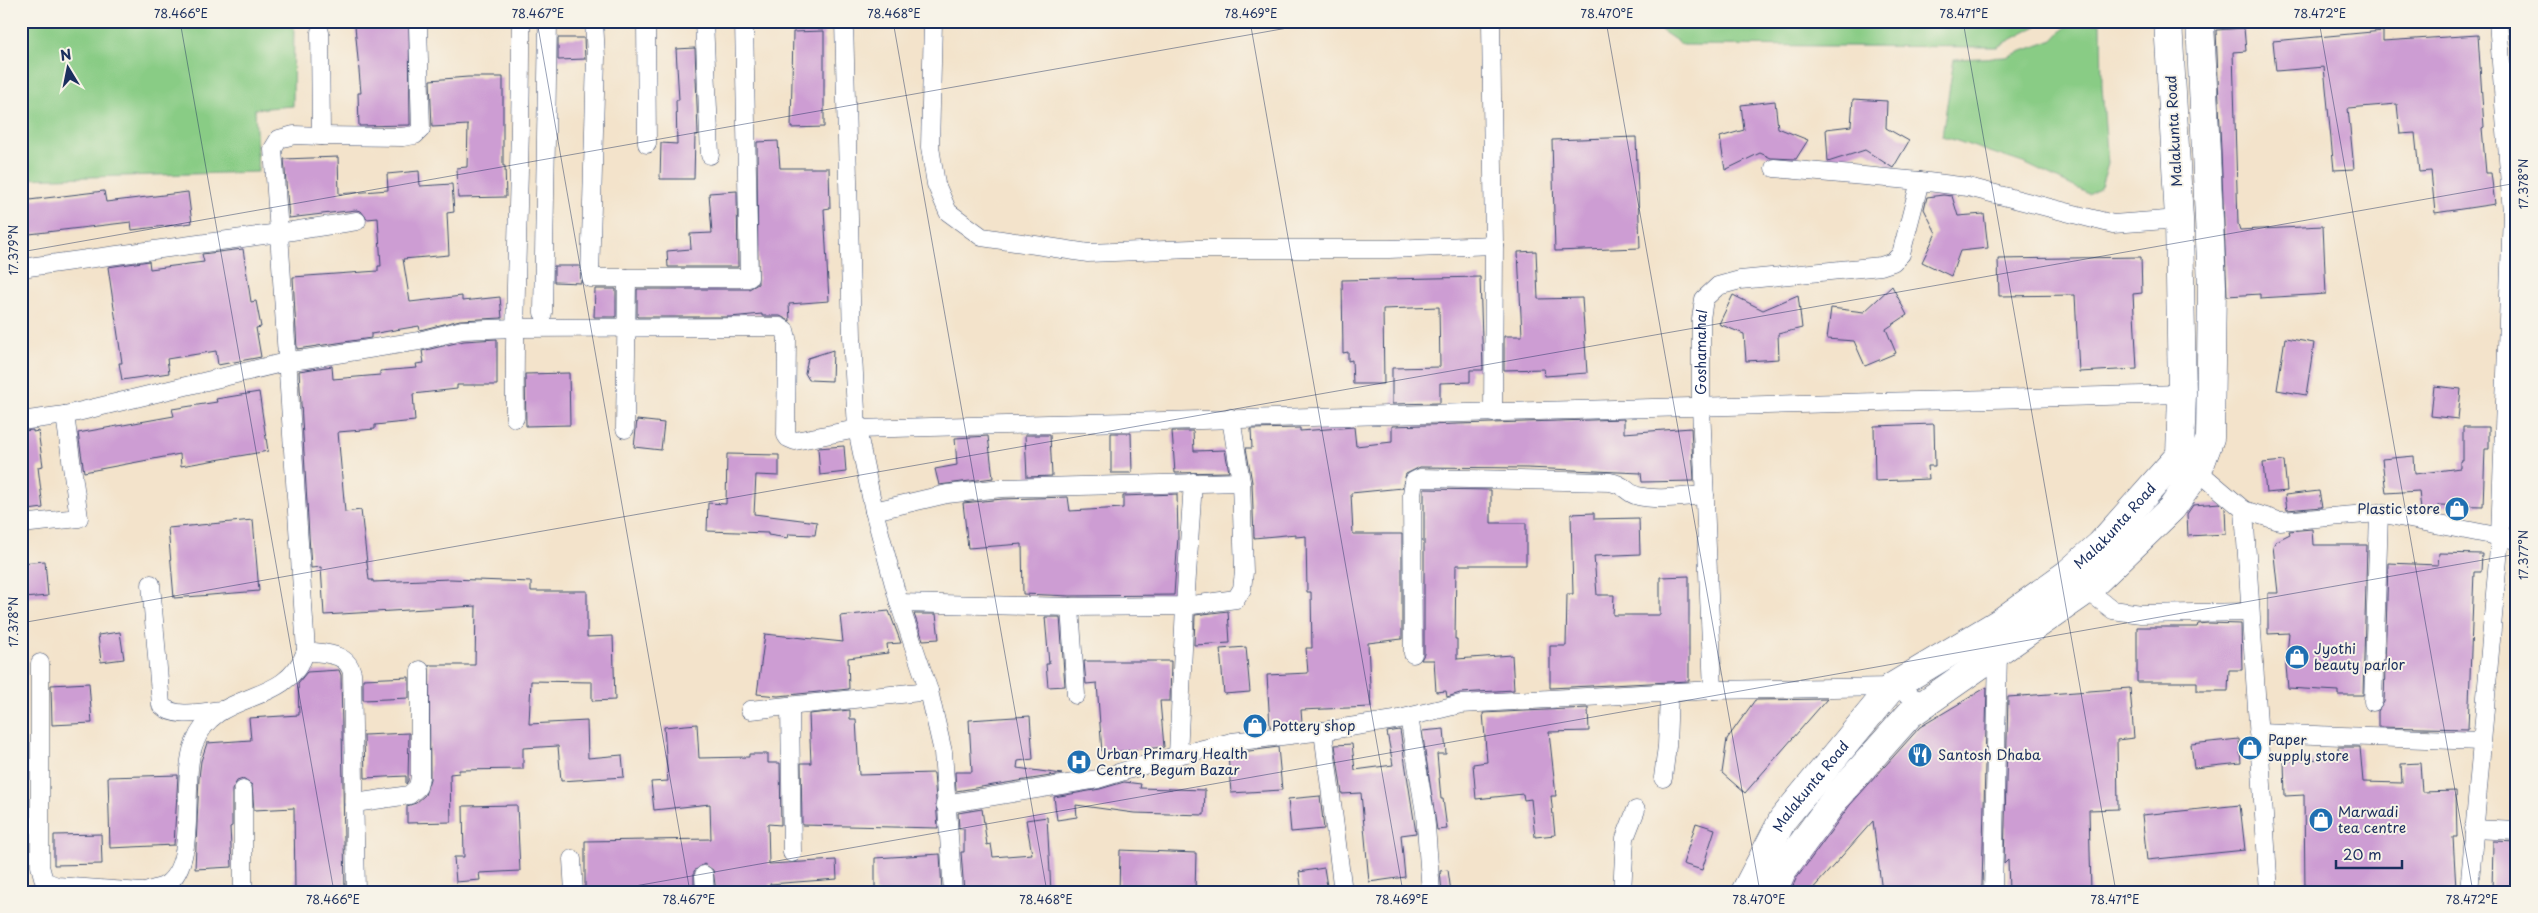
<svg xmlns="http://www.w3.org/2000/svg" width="2538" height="913" font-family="'Playpen Sans',sans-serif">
<rect width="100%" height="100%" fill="#f7f3e8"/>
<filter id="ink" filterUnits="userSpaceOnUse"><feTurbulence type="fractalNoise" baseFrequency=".02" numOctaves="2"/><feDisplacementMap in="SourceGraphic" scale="10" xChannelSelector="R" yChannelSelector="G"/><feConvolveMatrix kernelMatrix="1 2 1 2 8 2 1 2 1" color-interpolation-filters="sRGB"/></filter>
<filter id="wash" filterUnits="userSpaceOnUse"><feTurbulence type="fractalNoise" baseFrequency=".0096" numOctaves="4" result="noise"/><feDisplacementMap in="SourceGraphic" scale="20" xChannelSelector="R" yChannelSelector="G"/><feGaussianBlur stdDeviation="1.12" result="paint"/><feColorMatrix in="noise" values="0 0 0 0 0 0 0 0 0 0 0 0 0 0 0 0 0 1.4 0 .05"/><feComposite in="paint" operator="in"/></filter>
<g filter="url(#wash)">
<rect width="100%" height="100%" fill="#f3e3cb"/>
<g fill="#89cc85" stroke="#527e72">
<path d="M21 21H294L293 106 255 109 258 172 21 179Z"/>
<path d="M1647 21H2046L1997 47 1683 45Z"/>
<path d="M2070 22 2101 24 2102 87 2108 164 2101 186 2089 194 2026 164 1942 136 1954 59 2006 57 2053 40Z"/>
</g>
<g id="blocks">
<g fill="#cd9dd3">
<path d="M381 21H409L410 125 359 126 358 93H361L355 26 381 24Z"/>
<path d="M2244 28 2246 51 2233 52 2238 224 2240 230 2323 226 2326 294 2260 298V294L2227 296 2216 30Z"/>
<path d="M824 31V127L791 128 793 32Z"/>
<path d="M2383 31V41L2478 35 2484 127 2482 128 2486 173H2491L2495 204 2435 213 2431 171 2419 172 2415 133 2400 134 2397 104 2348 108 2354 169 2334 170 2324 67 2276 71 2273 41Z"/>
<path d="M558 38H584L585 59 558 60Z"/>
<path d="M695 48 698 135H695L694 179H660L661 143 677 144 676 100H679L676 49Z"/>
<path d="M468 77H503V166H505L506 197 458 198 457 168 467 167 468 125 432 127 430 80Z"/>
<path d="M1853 99 1887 101 1886 128 1909 141 1893 168 1865 150 1828 162 1826 129 1851 126Z"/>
<path d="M1775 101 1778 128 1808 140 1796 159 1771 158 1760 153 1725 170 1720 137 1744 130 1741 105Z"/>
<path d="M1636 137 1640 248 1555 251 1552 140Z"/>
<path d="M778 141 780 168H829L830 208 824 209 829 301 789 304 790 321 780 316H762V314L730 317H637V289H749L758 284 757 142Z"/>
<path d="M338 157 339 194 388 190 387 174 419 171 420 186 452 184 454 212 447 213 449 255 403 259 410 302 462 296V301L500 297 502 318 460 320 420 330 419 326 371 334V338L297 349 293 277 378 271V266H381L378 218 367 219 361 211 356 210 289 218 284 159Z"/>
<path d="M104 191 106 202 188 192 192 223 132 230 131 222 21 235V201Z"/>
<path d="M737 191 738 267H668L667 251 691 249 690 234 712 233 709 193Z"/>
<path d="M1943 195 1952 196 1958 216 1984 214 1988 248 1960 251 1951 276 1922 262 1936 233 1924 209 1927 197Z"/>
<path d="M243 249 251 302 256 301 261 327 256 328 261 357 218 365 216 351 167 359 169 373 122 380 119 363H122L108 267 149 261 150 269 204 262 202 254Z"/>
<path d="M1536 251 1538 299 1582 298 1587 373 1545 376 1544 369 1504 370V336H1522L1518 252Z"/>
<path d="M2141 257 2142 293 2133 294 2137 369 2079 372 2075 295 1999 296 1998 259Z"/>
<path d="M554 266H580L581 283 554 282Z"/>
<path d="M1480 277 1483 370H1470V382L1440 383V403L1392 404V368L1440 367 1439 307 1383 309 1384 384H1353L1352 360 1348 361V352L1343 353 1342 280Z"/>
<path d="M1892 286 1907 315 1886 329 1896 353 1865 366 1854 341 1827 339 1831 308 1864 312Z"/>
<path d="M595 289H616V317H594Z"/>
<path d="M1733 295 1763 310 1798 295 1802 328 1778 334 1779 359 1746 361 1744 334 1719 324Z"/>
<path d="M2285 338 2314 343 2306 395 2277 390Z"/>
<path d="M497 339V385H457V389L413 394 415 421 375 425V429L338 432 345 512 361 510 369 580H373V582L450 579 531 582V591H587V637L613 636 615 700 592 701V682L531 681 529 724 587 721 588 758 622 755 624 777 561 781 558 746 523 748V769L459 770V773L450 774 451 822 407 823V806L416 803 425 795 430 779 429 665H475L476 606 324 615 321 567 311 568 299 371 332 366 333 379 380 375V371L417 368 416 364 424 363 422 351 464 341Z"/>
<path d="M833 350 832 381 809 380 805 373 808 358Z"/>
<path d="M569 373 570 425 526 426 525 374Z"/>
<path d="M2434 386 2461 389 2458 419 2431 416Z"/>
<path d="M259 392 268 451 181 466 180 454 84 472 78 433 174 416 172 409 217 402 216 399Z"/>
<path d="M1624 419V433L1691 428 1694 481 1642 482 1641 473 1527 468 1420 467 1406 474 1402 488 1351 493 1353 534H1402V639L1368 643 1371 707 1301 710 1302 723 1270 727 1267 675 1308 673 1306 648H1312L1311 592H1307L1306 536 1296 537V534L1254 538 1252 482 1246 448H1252L1251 429 1300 428V431L1354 427 1356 446 1392 442V426Z"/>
<path d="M637 420 664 423 661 450 634 447Z"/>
<path d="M1934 424 1935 466H1928L1929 479 1875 481 1874 426Z"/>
<path d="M2463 427H2489V449H2485L2483 506 2438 505 2439 514 2421 510 2419 491 2386 493 2382 459 2414 456 2415 474 2460 468V461H2463Z"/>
<path d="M33 430V432L38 431 43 466 38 467 43 508 21 511V431Z"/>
<path d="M1172 431H1193L1194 451 1225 450 1229 472 1175 473Z"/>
<path d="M1111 433H1131L1132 473H1111Z"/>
<path d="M1025 435H1050L1052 476 1027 477Z"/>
<path d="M988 436 993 478 939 485 935 469 957 465 955 438Z"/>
<path d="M844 446 846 472 820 475 818 448Z"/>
<path d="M727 454 779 455V476L756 475 754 514 817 522 815 535 789 534 788 538 768 535V533L707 531 708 503 726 504Z"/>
<path d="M2284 461 2287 491 2266 493 2263 463Z"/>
<path d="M1424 489 1491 490V523H1526V565H1456L1455 639H1457V659L1512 655 1514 690 1460 693 1447 697 1446 691 1436 692 1434 660H1421L1424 654Z"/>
<path d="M2319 491 2322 507 2287 510 2285 495Z"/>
<path d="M1177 494 1178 537 1174 595 1070 596 1023 594 1022 544 968 548 963 503 1003 499 1068 497 1070 511 1123 508V496Z"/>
<path d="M2220 503 2225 508 2226 534 2188 536 2187 514 2193 505Z"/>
<path d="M1594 513V519L1639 518 1640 554 1594 556 1597 595H1614L1613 615H1660V577L1689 576V681L1550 688V646H1566L1567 594H1573L1571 514Z"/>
<path d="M253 520 259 591 174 598 168 528Z"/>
<path d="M2312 529 2313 545H2367L2363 695H2338V691L2288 688 2286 666 2289 633 2268 634V593H2278L2273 546 2276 541 2290 534 2289 531Z"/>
<path d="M2439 553 2482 554 2481 572H2474L2468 729 2378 727V711L2384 702 2388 563 2438 565Z"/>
<path d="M45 561 48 596 23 598 21 563Z"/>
<path d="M889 611 901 643 887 644 888 653 848 658 849 689 778 696 757 694 765 634 843 642 840 616Z"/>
<path d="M1228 611 1230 643 1194 645 1195 615Z"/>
<path d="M914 614H936L939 639 923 640Z"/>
<path d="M1045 617H1060L1065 686 1048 687 1046 664H1049Z"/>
<path d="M2208 623 2241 624 2242 670H2229L2228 691H2197V682H2137V627H2197L2198 624Z"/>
<path d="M120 632 124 659 101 662 98 635Z"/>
<path d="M1246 647 1250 692 1224 694 1220 649Z"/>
<path d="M1084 661H1171L1170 701H1160L1164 747 1102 753 1097 683 1086 684Z"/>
<path d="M339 670 341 675 345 892H295L294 808 254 810 252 785 243 779 237 781 232 790V826L230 827 232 867 195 869 199 778 201 761 207 743 251 740 249 718 299 715 298 683 307 672Z"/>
<path d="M409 677V698L363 700V679Z"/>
<path d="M89 683 92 723 52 725 51 685Z"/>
<path d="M1987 687 1982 886 1976 892H1882L1873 821 1810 892H1790L1796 879 1850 805 1920 727Z"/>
<path d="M2130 688 2134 738 2117 740 2118 809 2089 810 2091 892H2009L2008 860 2004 864 2008 697Z"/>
<path d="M1827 699 1745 793 1722 773 1727 739 1755 700Z"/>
<path d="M1588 708 1589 731 1549 732 1556 796H1551L1555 835 1535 837 1531 799 1524 800 1523 794 1476 799 1473 764 1487 762 1483 713Z"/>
<path d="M850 710V719H856L859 775 934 773 938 828 802 825 801 763H811L809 714Z"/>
<path d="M1030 716 1033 759 1018 761 1017 768 1062 774 1051 776 1050 774V776L956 791 955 772H972L969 720Z"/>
<path d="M697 724 699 758 749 757V754H768V763H780L781 825 768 824 769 864 836 860 837 879 770 884V892H716L713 870 704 864 694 871V892H585V841L711 839 710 804 654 810 651 782 668 781 664 727Z"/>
<path d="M1444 729 1446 754H1437L1441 799H1443L1447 829 1437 830 1422 731Z"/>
<path d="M1400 730 1416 833 1401 835 1405 877 1369 882 1361 793 1342 794 1335 745 1352 744 1355 770 1393 765 1387 732Z"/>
<path d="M409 733 408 781 406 784V776L365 778 364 735Z"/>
<path d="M2239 739 2241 763 2194 768 2191 744Z"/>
<path d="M1278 747 1282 790 1231 793 1228 754Z"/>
<path d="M2338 747H2360L2363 782 2402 783 2401 764 2420 763 2422 792 2456 791 2457 837H2453L2456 889 2428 892H2305L2304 795 2285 796 2284 761 2339 758Z"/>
<path d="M178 775 174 845 110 848 108 777Z"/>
<path d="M1124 782 1141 784 1140 788 1205 790 1204 815 1134 813 1076 805 1077 817 1057 820 1054 797 1100 789Z"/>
<path d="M1320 796 1324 829 1291 832 1288 799Z"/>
<path d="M517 805 520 871 479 873 480 880 456 882 454 857H464L463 806Z"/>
<path d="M2240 805 2245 850 2147 860 2142 815Z"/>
<path d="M982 809 987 845 991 844 993 857 1032 854 1026 820 1047 817 1051 892H964L961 852H964V829H959L958 813Z"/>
<path d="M1696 823 1715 829 1702 870 1683 864Z"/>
<path d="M101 834 102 864 54 865V835Z"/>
<path d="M2493 841 2517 842V892H2492Z"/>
<path d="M1120 850 1196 853 1195 892H1119Z"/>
<path d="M940 854 942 892H875V858Z"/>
<path d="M1324 868 1328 892H1302L1299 872Z"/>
<path d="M1448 870 1451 892H1442L1440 871Z"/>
</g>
</g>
</g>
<g filter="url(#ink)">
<use href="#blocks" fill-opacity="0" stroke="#3b4a6e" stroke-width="1"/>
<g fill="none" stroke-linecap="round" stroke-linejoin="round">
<defs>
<g id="street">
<path d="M594 21 596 57 590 278H749L744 21"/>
<path d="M646 21 647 144"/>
<path d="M704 21 710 155"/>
<path d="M844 21 852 337 857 429 874 511 899 603 929 691 943 752 953 892"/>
<path d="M933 21 930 147 936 184 948 212 982 237 1088 253 1192 249H1389L1494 245"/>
<path d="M1491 21 1494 245 1493 413"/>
<path d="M320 32 321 136 294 135 279 139 273 149 279 233 357 221"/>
<path d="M321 136 403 137 415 135 421 129 418 26"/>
<path d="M1774 168 1920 181 1968 187 2113 224 2179 219"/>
<path d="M21 268 279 233 306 651C324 654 347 652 352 673L356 892"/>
<path d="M543 313 548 21"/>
<path d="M515 418C513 286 522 154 521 21"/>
<path d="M1231 418 1241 482 1244 572 1242 589 1236 599 1185 606 1178 755 1232 742 1323 731 1395 720 1461 704 1713 690 1892 687 1925 703"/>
<path d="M21 421 65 415 286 362 419 341 462 330 514 328 780 327 785 330 787 338 786 435 788 438 795 441 857 429 2182 394"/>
<path d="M625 429 627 278"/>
<path d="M2198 471 2244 510 2279 521 2379 513 2517 540"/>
<path d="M2244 510 2269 892"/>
<path d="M874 511 947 494 1002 488 1241 482"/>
<path d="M21 524 79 518 65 415"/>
<path d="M151 584 161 705C174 719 203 712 221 710"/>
<path d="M2087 590 2113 610 2141 614 2250 612"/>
<path d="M899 603 1070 607 1185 606 1193 482"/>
<path d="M1070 607 1076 695"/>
<path d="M1413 654 1412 494 1414 481 1420 478 1610 482C1625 484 1627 494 1638 496 1659 501 1684 496 1705 495"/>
<path d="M40 663V866L44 881 57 886 142 892"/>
<path id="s1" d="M1713 690 1701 407V319L1704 299 1718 286 1740 280 1881 266 1893 262 1901 254 1920 181"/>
<path d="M2373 702 2379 513"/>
<path d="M790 706 792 853"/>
<path d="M750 710 929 691"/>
<path d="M1409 717 1425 813 1431 892"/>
<path d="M1323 731 1343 892"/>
<path d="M2258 733 2481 741"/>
<path d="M1663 778 1667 746 1669 694"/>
<path d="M243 790V892"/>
<path d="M355 803 409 795 418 787 420 777V670"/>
<path d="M945 804 1098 779 1178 755"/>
<path d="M2473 829 2517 831"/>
<path d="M572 859 574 892"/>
<path d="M704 875 705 892"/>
<path d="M146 892C152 889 162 888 167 884 199 861 180 780 194 744 216 686 285 710 306 651"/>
<path d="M1622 892 1625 838 1636 810"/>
<path d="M1993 892 1998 651"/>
<path d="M2469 892 2500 536 2512 213 2498 21"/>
</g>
<g id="primary">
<path id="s2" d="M1745 892 1783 819 1892 687 1999 623 2067 574 2101 544 2180 455 2182 394 2179 219 2168 21"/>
<path d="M1773 892 1782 871 1838 795 1910 714 2087 590 2172 508 2198 471 2210 438 2212 285 2200 21"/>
</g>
</defs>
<use href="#street" stroke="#3b4a6e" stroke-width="19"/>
<use href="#primary" stroke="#3b4a6e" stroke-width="29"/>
<use href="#street" stroke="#fff" stroke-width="18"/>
<use href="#primary" stroke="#fff" stroke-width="28"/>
</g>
</g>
<path fill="none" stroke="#1b2f5e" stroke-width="1" stroke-opacity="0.45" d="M180 21 334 892M537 21 690 892M893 21 1047 892M1250 21 1403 892M1606 21 1760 892M1963 21 2116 892M2319 21 2473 892M21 252 1327 21M21 623 2517 183M601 892 2517 554"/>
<defs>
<symbol id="shop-disc" viewBox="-11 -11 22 22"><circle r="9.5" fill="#1f6fb2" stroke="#f7f3e8"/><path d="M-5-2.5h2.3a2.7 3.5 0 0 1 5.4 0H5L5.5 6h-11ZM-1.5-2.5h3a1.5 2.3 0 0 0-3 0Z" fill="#fff"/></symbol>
<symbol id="restaurant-disc" viewBox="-11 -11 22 22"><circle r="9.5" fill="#1f6fb2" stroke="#f7f3e8"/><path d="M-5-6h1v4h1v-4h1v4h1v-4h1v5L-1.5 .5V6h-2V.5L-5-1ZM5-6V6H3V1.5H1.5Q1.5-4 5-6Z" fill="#fff"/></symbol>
<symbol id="hospital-disc" viewBox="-11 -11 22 22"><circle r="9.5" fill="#1f6fb2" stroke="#f7f3e8"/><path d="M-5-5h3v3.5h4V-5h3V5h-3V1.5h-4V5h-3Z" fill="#fff"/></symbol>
</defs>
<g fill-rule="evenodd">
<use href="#shop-disc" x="2443" y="495" width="28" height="28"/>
<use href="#shop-disc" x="2283" y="643" width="28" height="28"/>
<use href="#shop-disc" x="1241" y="712" width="28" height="28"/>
<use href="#shop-disc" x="2236" y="734" width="28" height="28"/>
<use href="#restaurant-disc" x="1906" y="741" width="28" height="28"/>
<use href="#hospital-disc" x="1065" y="748" width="28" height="28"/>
<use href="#shop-disc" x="2307" y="806" width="28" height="28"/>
</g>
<g text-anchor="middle" stroke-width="4" stroke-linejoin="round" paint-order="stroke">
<g font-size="14" fill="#1b2f5e" stroke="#f7f3e8">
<text transform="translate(2174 131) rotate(-93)" y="5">Malakunta Road</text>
<text dy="5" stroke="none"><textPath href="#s1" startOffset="338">Goshamahal</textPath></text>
<text dy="5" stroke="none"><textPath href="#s2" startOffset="530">Malakunta Road</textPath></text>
<text dy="5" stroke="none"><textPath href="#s2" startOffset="125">Malakunta Road</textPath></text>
</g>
<g font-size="14" fill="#1b2f5e" stroke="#f7f3e8" text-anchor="start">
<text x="2440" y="514" text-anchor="end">Plastic store</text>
<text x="2314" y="654">Jyothi<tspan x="2314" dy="16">beauty parlor</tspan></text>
<text x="1272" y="731">Pottery shop</text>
<text x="2268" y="745">Paper<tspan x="2268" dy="16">supply store</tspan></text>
<text x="1096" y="759">Urban Primary Health<tspan x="1096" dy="16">Centre, Begum Bazar</tspan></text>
<text x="1938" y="760">Santosh Dhaba</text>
<text x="2338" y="817">Marwadi<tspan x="2338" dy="16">tea centre</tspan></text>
</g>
</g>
<rect width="2538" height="913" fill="none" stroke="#f7f3e8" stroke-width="55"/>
<g transform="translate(68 68) rotate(350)" stroke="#f7f3e8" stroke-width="4" paint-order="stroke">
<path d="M0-4L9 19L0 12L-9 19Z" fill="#1b2f5e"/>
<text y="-8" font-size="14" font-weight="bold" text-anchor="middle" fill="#1b2f5e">N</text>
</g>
<path d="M2336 860v8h66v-8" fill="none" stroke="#1b2f5e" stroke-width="2.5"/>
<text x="2343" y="860" font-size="15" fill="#1b2f5e" stroke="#f7f3e8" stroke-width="4" paint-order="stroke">20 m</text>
<rect x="28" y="28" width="2482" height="858" fill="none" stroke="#1b2f5e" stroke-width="2"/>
<g font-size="12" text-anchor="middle" fill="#1b2f5e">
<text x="181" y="18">78.466°E</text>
<text x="538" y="18">78.467°E</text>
<text x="894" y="18">78.468°E</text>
<text x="1251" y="18">78.469°E</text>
<text x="1607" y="18">78.470°E</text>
<text x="1964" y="18">78.471°E</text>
<text x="2320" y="18">78.472°E</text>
<text transform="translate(2524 184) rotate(-90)" y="4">17.378°N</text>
<text transform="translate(14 250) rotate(-90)" y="4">17.379°N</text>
<text transform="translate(2524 555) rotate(-90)" y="4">17.377°N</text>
<text transform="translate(14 622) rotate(-90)" y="4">17.378°N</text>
<text x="333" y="904">78.466°E</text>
<text x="689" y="904">78.467°E</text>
<text x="1046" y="904">78.468°E</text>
<text x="1402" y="904">78.469°E</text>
<text x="1759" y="904">78.470°E</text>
<text x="2115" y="904">78.471°E</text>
<text x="2472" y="904">78.472°E</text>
</g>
</svg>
